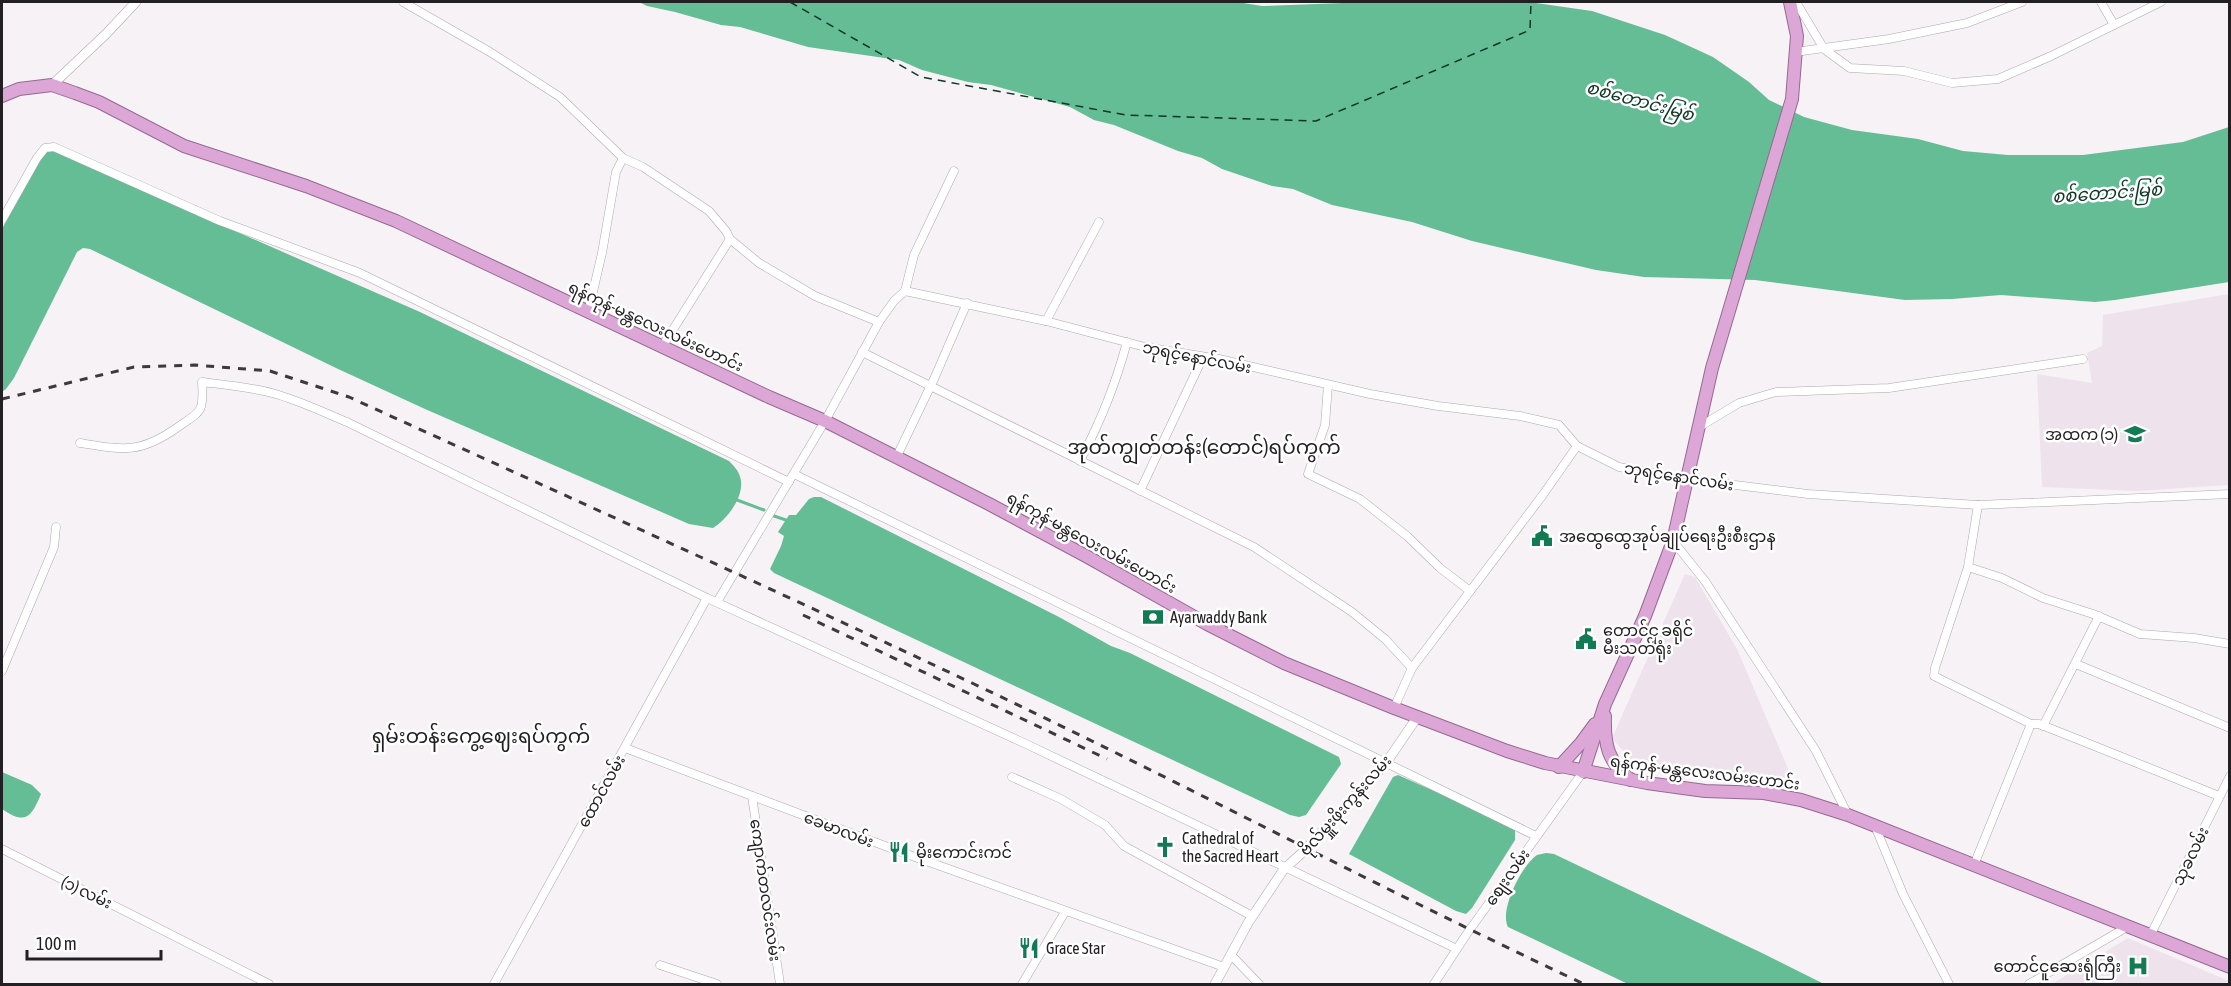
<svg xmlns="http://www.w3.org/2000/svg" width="2231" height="986" font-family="'Asap Condensed','Noto Sans Myanmar',sans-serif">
<rect width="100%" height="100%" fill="#f7f2f6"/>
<g fill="#eee3ed">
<path d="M2229 294V485L2137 491 2042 487 2037 374 2092 383 2087 353 2102 346 2103 315Z"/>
<path d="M1685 574 1695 577 1737 649 1792 778 1720 772 1632 761 1612 738Z"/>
<path d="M2128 938 2229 981V984H2052Z"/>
</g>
<g fill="#64bd94">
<path d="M639 2H1237L1262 6 1370 2H1529L1592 11 1665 35 1713 57 1749 82 1769 100 1804 117 1852 130 1918 139 1963 151 2008 155H2083L2183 142 2229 127V282L2115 300 2095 302 2001 295 1952 299 1905 300 1755 280 1644 277 1596 270 1523 253 1472 241 1412 222 1332 205 1293 189 1272 186 1222 169 1202 158 1178 151 1114 125 1094 120 1070 107 991 85 968 82 922 70 899 60 808 47 740 27 721 25 675 12 647 6Z"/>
<path d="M49 150H55L91 168 420 312 729 461C734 466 740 472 741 481 743 499 727 519 713 528L689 524 425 409 336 368 90 249 83 248 77 252 14 378 6 389 2 392V229L43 154Z"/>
<path d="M814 497H821L1059 617 1111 646 1130 653 1339 757 1341 764 1306 815 1299 817 1290 815 774 573 770 569 781 546 784 536 778 532 789 515H796L809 499Z"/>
<path d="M2 772 32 785 41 794C31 818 25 825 2 809Z"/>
<path d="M1398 775 1508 824 1515 830V840L1472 908 1466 914 1456 911 1349 854 1393 777Z"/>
<path d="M1546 853 1554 854 1762 953 1824 984H1628L1508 927C1499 910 1522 865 1537 855 1540 854 1543 854 1546 853Z"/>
</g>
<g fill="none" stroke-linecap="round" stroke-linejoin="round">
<g stroke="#64bd94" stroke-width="3">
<path d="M737 500 764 510"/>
<path d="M774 516 786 520"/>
</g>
<path stroke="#0f3726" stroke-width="1.5" stroke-dasharray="8 6" stroke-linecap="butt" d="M790 2 921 77 1126 115 1316 121 1530 30 1531 2"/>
<defs>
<g id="minor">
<path d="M403 2 490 52 560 97 623 158 643 167 709 211 726 231 730 239 759 263 815 296 879 322"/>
<path d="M1796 2 1824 49 1850 68 1904 71 1952 83 1998 79 2051 56 2161 2"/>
<path d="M2101 2 2114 25"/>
<path d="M1795 52 1889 39 1967 23 2022 2"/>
<path d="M2 220 37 158 45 148 54 147 220 221 360 273 789 482"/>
<path d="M905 291 1046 321 1145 347 1219 359 1370 394 1438 406 1520 416 1559 425 1577 446 1619 467 1686 479 1808 494 1978 505 2230 494"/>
<path d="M588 313 602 253 616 172 623 158"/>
<path d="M1046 321 1099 222"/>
<path d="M662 347 730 239"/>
<path d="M862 352 1254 547 1352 612 1385 639 1412 668"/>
<path d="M1328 385 1325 425 1308 474 1360 499 1407 536 1440 568 1470 591"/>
<path d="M1699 427 1739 403 1776 392 1889 388 2083 359"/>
<path d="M80 443C124 450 140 454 178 427 201 411 204 413 202 382 226 385 250 387 272 393 298 400 323 412 347 422L707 598 1024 743 1457 949"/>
<path d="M896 458 934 379 967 303"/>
<path d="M1080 461C1101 420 1115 386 1127 342"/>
<path d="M794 474 1536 836"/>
<path d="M1140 491 1203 357"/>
<path d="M1978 505 1968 567 1935 668 1934 676 2031 724H2039L2082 741 2219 796"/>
<path d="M1673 541 1705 581 1816 751 1848 815"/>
<path d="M1968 567 2002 578 2043 598 2093 614 2140 634 2194 638 2230 644"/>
<path d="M717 602 825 421 879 322 894 301 905 291 914 255 954 171"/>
<path d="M2076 664 2230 728"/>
<path d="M2 671 54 547 56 527"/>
<path d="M1394 708 1412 668 1542 496 1577 446"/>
<path d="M2043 726 2099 616"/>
<path d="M625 748 901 852 1224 967"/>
<path d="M1012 777 1061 799 1105 825 1124 846 1252 916"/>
<path d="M752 796 780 984"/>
<path d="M1875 826 1903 894 1949 984"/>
<path d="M2 849 269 984"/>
<path d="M1974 865 2031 724"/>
<path d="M2150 936 2230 776"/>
<path d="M1231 955 1259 984"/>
<path d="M660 965 717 984"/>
<path d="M494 984 707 598"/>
<path d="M1022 984 1065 912"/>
<path d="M1434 984 1466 935 1583 772"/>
<path d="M2029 984 2127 927"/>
</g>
<g id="tertiary">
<path d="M52 85 106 34 136 2"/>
<path d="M1215 984 1248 923 1284 869 1303 852 1386 763 1418 716"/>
</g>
<g id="trunk">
<path d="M2 96 19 89 52 85 75 93 99 102 184 146 306 186 396 221 769 397 825 421 989 504 1086 556 1207 624 1284 663 1394 708 1507 751 1545 763 1647 783 1705 791 1764 793 1801 800 1848 815 2230 967"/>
<path d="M1605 716C1604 744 1608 763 1631 780"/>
<path d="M1559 767 1581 743 1595 724"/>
<path d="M1583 772 1605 704 1645 616 1673 541 1712 368 1792 99 1797 36 1790 2"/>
</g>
</defs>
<use href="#minor" stroke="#ada8ac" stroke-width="9"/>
<use href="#tertiary" stroke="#ada8ac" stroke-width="10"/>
<use href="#trunk" stroke="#956991" stroke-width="14"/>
<use href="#minor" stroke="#fff" stroke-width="8"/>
<use href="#tertiary" stroke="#fff" stroke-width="9"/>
<use href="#trunk" stroke="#dca7d7" stroke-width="12"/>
<g stroke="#3c3a3c" stroke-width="3" stroke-dasharray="8 8" stroke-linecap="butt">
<path d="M2 399 134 367 195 365 270 371 349 397C557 492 767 586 974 684 1179 781 1379 888 1584 984"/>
<path d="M803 615 1107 759"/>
</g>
</g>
<defs>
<symbol id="school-bare" viewBox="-9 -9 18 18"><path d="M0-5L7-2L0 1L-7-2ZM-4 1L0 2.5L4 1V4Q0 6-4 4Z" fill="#127b54" stroke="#fff" stroke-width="2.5" paint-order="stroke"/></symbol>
<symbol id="civic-bare" viewBox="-9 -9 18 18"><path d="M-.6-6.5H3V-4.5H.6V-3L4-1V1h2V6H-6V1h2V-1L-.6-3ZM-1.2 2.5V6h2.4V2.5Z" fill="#127b54" stroke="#fff" stroke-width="2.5" paint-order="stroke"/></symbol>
<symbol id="bank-bare" viewBox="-9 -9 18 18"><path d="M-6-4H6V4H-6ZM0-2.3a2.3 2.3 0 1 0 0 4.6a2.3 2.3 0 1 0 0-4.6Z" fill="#127b54" stroke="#fff" stroke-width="2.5" paint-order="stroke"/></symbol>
<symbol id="church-bare" viewBox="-9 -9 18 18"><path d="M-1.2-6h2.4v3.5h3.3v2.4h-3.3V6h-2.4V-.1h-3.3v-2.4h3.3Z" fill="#127b54" stroke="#fff" stroke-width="2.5" paint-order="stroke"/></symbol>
<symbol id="restaurant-bare" viewBox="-9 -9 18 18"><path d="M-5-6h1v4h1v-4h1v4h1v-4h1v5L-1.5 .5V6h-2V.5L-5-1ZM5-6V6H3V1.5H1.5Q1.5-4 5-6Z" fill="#127b54" stroke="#fff" stroke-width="2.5" paint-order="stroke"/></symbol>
<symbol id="hospital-bare" viewBox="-9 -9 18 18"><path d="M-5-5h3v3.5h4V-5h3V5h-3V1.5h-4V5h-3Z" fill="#127b54" stroke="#fff" stroke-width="2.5" paint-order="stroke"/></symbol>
</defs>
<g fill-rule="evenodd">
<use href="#school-bare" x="2120" y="419" width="30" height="30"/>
<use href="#civic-bare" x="1527" y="521" width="30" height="30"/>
<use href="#bank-bare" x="1138" y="602" width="30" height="30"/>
<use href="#civic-bare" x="1571" y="624" width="30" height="30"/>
<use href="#church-bare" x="1150" y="832" width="30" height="30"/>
<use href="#restaurant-bare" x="884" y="837" width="30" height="30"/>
<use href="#restaurant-bare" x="1014" y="933" width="30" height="30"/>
<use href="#hospital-bare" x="2123" y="951" width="30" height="30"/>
</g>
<g text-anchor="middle" stroke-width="5" stroke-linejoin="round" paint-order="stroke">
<g font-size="16" fill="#222022" stroke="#fff">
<text transform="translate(656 326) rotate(25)" y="6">ရန်ကုန်-မန္တလေးလမ်းဟောင်း</text>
<text transform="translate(1197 357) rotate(11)" y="6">ဘုရင့်နောင်လမ်း</text>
<text transform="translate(1679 476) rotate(9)" y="6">ဘုရင့်နောင်လမ်း</text>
<text transform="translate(1092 542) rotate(29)" y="6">ရန်ကုန်-မန္တလေးလမ်းဟောင်း</text>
<text transform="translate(1705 772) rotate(7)" y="6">ရန်ကုန်-မန္တလေးလမ်းဟောင်း</text>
<text transform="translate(601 791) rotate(-61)" y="6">ထောင်လမ်း</text>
<text transform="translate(1345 805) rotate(-48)" y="6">ဗိုလ်မှူးဖိုးကွန်းလမ်း</text>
<text transform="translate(839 829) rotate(21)" y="6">ခေမာလမ်း</text>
<text transform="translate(2190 856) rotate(-64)" y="6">သုခလမ်း</text>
<text transform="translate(1507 877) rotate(-55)" y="6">စျေးလမ်း</text>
<text transform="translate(766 890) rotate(82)" y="6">ကျောက်တလင်းလမ်း</text>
<text transform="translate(87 892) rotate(26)" y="6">(၁) လမ်း</text>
</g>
<g font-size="16" fill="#222022" stroke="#fff" text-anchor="start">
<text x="2118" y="440" text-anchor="end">အထက (၁)</text>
<text x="1559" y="542">အထွေထွေအုပ်ချုပ်ရေးဦးစီးဌာန</text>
<text x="1170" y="623">Ayarwaddy Bank</text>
<text x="1603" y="636">တောင်ငူ ခရိုင်<tspan x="1603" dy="18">မီးသတ်ရုံး</tspan></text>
<text x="1182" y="844">Cathedral of<tspan x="1182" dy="18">the Sacred Heart</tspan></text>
<text x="916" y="858">မိုးကောင်းကင်</text>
<text x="1046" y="954">Grace Star</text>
<text x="2121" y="972" text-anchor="end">တောင်ငူဆေးရုံကြီး</text>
</g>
<g font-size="18" font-style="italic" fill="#0f3726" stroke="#fff">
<text transform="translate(1640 101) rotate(15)" y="6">စစ်တောင်းမြစ်</text>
<text transform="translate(2107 193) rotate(-4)" y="6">စစ်တောင်းမြစ်</text>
</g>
<g font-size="20" fill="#222022" stroke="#fff">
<text x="1204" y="454">အုတ်ကျွတ်တန်း(တောင်)ရပ်ကွက်</text>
<text x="481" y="743">ရှမ်းတန်းကွေ့ဈေးရပ်ကွက်</text>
</g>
</g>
<rect width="2231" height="986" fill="none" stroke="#222022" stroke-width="6"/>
<path d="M27 950v9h134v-9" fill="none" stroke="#222022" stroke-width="3"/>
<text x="36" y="950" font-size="18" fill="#222022" stroke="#ffffff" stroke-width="4.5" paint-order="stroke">100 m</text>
</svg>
